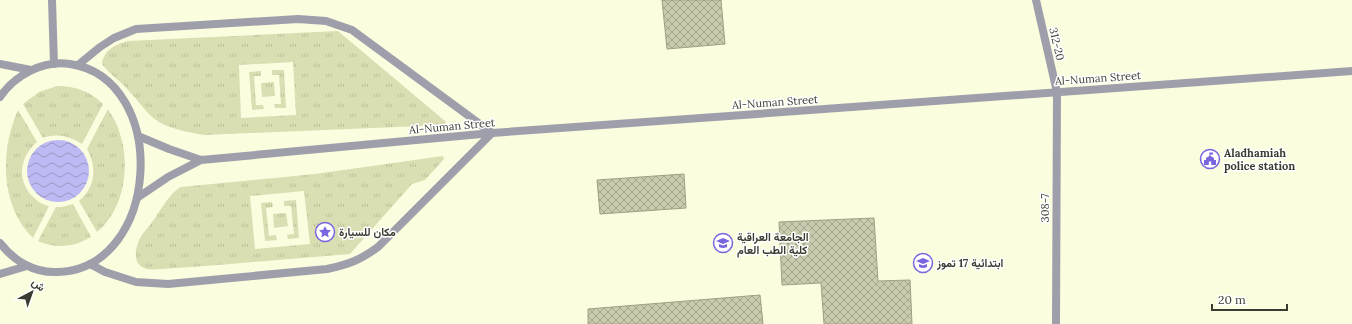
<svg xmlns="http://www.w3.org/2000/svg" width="1352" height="324" font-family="Lora,Vazirmatn,serif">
<defs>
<pattern id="grass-tufts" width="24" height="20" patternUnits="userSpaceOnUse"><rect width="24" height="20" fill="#dbdeb2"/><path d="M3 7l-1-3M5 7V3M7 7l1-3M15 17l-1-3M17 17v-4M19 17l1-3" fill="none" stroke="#bdbf9a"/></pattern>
<pattern id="water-waves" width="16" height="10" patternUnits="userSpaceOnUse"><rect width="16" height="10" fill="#bdb9f2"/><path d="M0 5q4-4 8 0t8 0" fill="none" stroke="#9b98c5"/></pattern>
<pattern id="building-cross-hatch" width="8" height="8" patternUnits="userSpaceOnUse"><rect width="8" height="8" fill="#c9cbae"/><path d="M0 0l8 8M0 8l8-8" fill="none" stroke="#a4a68e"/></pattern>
</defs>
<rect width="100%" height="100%" fill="#fbfddf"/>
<g fill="url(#grass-tufts)" fill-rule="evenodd">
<path d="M338 31 445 121 446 122 445 125 204 135C189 132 173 130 159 122 148 116 138 100 129 91 121 81 110 75 102 64 104 49 115 45 128 41ZM293 62 296 115 241 118 239 65Z"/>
<path d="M272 70H284L286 108H275L274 104H281L279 75H272Z"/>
<path d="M261 71V76H254L256 105H263L264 109 252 110 249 72Z"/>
<path d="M274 82 275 96 262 97 261 83Z"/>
<path d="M57 86C75 86 90 91 103 104L82 144C68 136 58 133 43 138L23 104 39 92Z"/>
<path d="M108 109C112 116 117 123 119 131 131 164 125 209 97 232L79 201C96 187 97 167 87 149Z"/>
<path d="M18 110 37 142C21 156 16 177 31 195 36 200 42 205 49 206L33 238C0 206 0 150 18 110Z"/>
<path d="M443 156 444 159 425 180 412 184 350 254C301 258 253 262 205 266 191 267 176 268 162 269 158 269 152 270 147 269 129 265 136 241 145 231 156 220 168 193 181 187L315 174ZM304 191 310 244 255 249 250 196Z"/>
<path d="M296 200 299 238 288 239 287 235 294 234 291 206H284V201Z"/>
<path d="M272 202 273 207 266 208 269 236 276 235 277 240 265 241 261 203Z"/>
<path d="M73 204 91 237C74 247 57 249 38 241L56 207H62Z"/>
<path d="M286 213 288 226 274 228 273 214Z"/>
</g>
<circle fill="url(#water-waves)" cx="58" cy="171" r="31"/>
<g fill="url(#building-cross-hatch)" stroke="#9e9f84">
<path d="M662 0H721L725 44 667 49Z"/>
<path d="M684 174 686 208 600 214 597 180Z"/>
<path d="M874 218 878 281 910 280 912 324H824L821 283 782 285 779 222Z"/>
<path d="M760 295 763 324H588V309Z"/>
</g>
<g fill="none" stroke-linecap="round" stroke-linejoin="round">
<g stroke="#9f9fab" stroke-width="8">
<path d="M52 0 54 64"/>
<path d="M1036 0 1057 92 1056 324"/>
<path d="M0 64 31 70"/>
<path d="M0 274 27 266"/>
</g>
<g stroke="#9f9fab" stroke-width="8">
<path d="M78 65 100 47 114 38 136 29 298 19 326 21 352 30 492 133 378 247C360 260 350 264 327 269L168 284 136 282 105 272 90 264"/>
<path d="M0 97C15 75 43 60 70 64 171 79 161 270 57 272 34 273 14 261 0 243"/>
<path d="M138 136 169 149 201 160 492 133 1352 71"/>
<path d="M137 198 168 177 201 160"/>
</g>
</g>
<defs>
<symbol id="civic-ring" viewBox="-11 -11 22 22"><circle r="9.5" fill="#fff" stroke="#7a65e0" stroke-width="1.5"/><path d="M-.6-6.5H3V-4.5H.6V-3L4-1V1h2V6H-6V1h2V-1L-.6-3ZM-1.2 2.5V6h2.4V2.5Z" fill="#7a65e0"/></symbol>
<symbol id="sight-ring" viewBox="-11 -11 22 22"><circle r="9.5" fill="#fff" stroke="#7a65e0" stroke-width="1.5"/><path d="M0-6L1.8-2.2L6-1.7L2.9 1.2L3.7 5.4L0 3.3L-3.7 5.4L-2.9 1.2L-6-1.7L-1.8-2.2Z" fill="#7a65e0"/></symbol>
<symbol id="university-ring" viewBox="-11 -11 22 22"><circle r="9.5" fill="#fff" stroke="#7a65e0" stroke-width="1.5"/><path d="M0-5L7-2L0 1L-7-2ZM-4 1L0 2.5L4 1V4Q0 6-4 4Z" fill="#7a65e0"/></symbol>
<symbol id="school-ring" viewBox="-11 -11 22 22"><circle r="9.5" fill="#fff" stroke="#7a65e0" stroke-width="1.5"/><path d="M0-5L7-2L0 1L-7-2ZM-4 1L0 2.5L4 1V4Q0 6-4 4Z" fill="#7a65e0"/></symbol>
</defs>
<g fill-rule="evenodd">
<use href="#civic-ring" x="1199" y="148" width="22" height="22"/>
<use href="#sight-ring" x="314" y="221" width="22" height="22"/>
<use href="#university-ring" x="712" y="232" width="22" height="22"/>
<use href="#school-ring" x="912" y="252" width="22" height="22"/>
</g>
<g text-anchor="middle" stroke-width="3" stroke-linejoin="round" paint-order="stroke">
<g font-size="11" fill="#3b3c31" stroke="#fff">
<text transform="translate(1057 44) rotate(77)" y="4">312-20</text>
<text transform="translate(1098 78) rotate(-4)" y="4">Al-Numan Street</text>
<text transform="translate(775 102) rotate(-4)" y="4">Al-Numan Street</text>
<text transform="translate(452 126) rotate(-5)" y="4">Al-Numan Street</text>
<text transform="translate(1045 208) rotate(-90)" y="4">308-7</text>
</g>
<g font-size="11" font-weight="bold" fill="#3b3c31" stroke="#fff" text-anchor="start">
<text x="1224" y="157">Aladhamiah<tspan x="1224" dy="13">police station</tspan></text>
<text x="339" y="236">مكان للسيارة</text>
<text x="737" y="241">الجامعة العراقية<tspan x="737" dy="13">كلية الطب العام</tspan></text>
<text x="937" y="267">ابتدائية 17 تموز</text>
</g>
</g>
<g transform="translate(32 292) rotate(41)" stroke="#ffffff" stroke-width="3" paint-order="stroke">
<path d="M0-3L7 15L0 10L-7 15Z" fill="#3b3c31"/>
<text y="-6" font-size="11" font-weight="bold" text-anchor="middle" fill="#3b3c31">ش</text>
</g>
<path d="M1212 304v6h75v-6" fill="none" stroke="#3b3c31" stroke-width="2"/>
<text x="1218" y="304" font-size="12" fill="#3b3c31" stroke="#ffffff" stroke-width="3" paint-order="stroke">20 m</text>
</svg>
